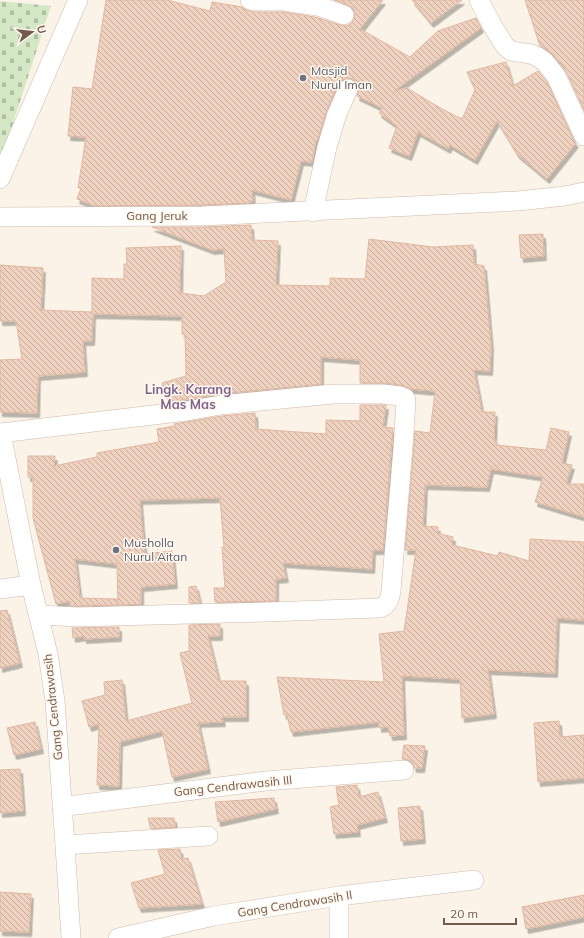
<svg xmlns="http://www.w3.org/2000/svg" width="584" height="938" font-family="Mulish,sans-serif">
<defs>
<pattern id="cemetery-stones" width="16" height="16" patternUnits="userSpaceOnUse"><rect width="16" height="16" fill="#d5e8c6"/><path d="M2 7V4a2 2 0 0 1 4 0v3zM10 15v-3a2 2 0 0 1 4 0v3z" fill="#b1bfa3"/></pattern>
<pattern id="building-back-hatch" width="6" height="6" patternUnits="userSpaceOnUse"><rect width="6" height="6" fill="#efd1c0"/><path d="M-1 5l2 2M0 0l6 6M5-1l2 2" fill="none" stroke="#c6ad9e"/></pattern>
<filter id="shadow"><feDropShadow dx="2.5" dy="4.5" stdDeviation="0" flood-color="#0004"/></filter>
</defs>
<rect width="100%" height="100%" fill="#fbf3e7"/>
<path fill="url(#cemetery-stones)" d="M0 1 51 6 0 163Z"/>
<g fill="url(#building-back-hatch)" stroke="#e1b7a1" filter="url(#shadow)">
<path d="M106 0H167L210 11 212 2 242 7 247 10 253 12H283L315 17 340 25 346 26 351 24 354 19 355 13 353 8 348 5 334 0H383L360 29 410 57 438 31 476 18 481 28 394 91 407 88 442 109 462 119 475 90 467 72 506 62 513 86 538 71 547 82 574 141 576 143 547 179 517 154 497 121 475 160 450 145 448 149 418 132 409 156 389 148 397 126 379 113 382 108 357 96 359 88 357 83 353 79 346 78 341 80 338 84 327 110 318 138 315 144 312 162 301 161 291 200 252 190 253 201H250V203L202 205 95 206 77 199 81 188H78L86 137 68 136 73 87 92 89Z"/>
<path d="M412 0H462L431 23Z"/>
<path d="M525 0H584V110L565 69 552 53 540 46Z"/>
<path d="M251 225 252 240 278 241 276 285 330 286V278L365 279 369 239 433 247 473 245 474 264 484 266 491 346 490 371 474 370 482 412H495L494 440H496V445L546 450 551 428 569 432 562 463 572 465 566 484H584V517L535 502 543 477 491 469 487 487 425 485 423 526 438 527 437 533 453 537 452 545 498 556 499 552 529 561 530 539 584 542V620L557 618 555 673 488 670 494 714 462 718 460 679 402 676 404 735 390 736 389 727 379 728V722L291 732 287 715H284L277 677 384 682 379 634 404 631 416 550H405L415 431 430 433 435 391 411 389 401 385 384 383H360V360L321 357V384L220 394 168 402 162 383 186 376 185 334H182V316L93 314 92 341H83L85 372 38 376 37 413 0 412V360L22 359 16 321H0V265L43 268 41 310 92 312V278L124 279V264H127L126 248 181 246 180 293 204 296 226 282 224 249 212 250 152 227H203Z"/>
<path d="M543 234 544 256 521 258 519 235Z"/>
<path d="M360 405H386L383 427 393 428 383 550H373L372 569 283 563 286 578 276 579V601L215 602 214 588H225L222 547H224L220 498 140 500 142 527 145 554 172 551 175 584 141 587V604L118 605 117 564 75 559 80 598 117 599V605L70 606V601L56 604 33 518V477H28V456H55L54 466 97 457V453L159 442 157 429 175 426 174 424 222 416 255 413 256 429 326 434V420L360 421Z"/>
<path d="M196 586 200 603H189V587Z"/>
<path d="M7 610 20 663 0 668V611Z"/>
<path d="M220 624V636H208L219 681H246V717H222L223 722 198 723 208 769 172 777 162 731 120 742 119 786 97 785 99 724 89 727 82 701 105 695 104 682 122 680 126 721 192 703 180 653 189 651V625Z"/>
<path d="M119 627V637L84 639V636L73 638 72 628Z"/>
<path d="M559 721 560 737 584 735V778L538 782 534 723Z"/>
<path d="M35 722 41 749 14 755 7 728Z"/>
<path d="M404 745 425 746 422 768H414L413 763 409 760 402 759Z"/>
<path d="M20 769 23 811 0 813V770Z"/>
<path d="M357 785 359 797 378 792 385 818 357 825 358 832 334 834 330 807 339 805 336 787Z"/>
<path d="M274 798 276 809 218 822 215 802Z"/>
<path d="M420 806 423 839 401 841 398 808Z"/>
<path d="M148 818H174L175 827 151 829Z"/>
<path d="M180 849 182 859 188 858 202 904 139 908 131 883 165 874 158 850Z"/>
<path d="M0 892 31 894 29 932 0 931Z"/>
<path d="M584 895V917L526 929 522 907Z"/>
</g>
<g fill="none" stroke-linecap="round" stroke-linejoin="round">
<defs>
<g id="minor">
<path d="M250 0 253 1H284L318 6 344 15"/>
<path d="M479 0 492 25 505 46 511 51 531 54 538 57 545 62 556 76 584 136"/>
<path d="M0 179 78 0"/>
<path d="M313 212 327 147 337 114 348 89"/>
<path d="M0 217 202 216 518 201 565 196 584 192"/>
<path d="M0 433 187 411 221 405 333 394H383L400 396 405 398 406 400 403 448 391 591C390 599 388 606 379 608L266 612 78 617 39 615"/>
<path d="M1 433 31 585 48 654 55 701 65 845 71 938"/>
<path d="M0 589 31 585"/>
<path d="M62 806 76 805 266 781 404 770"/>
<path d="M65 845 208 836"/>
<path d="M339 896V938"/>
<path d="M118 938 214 916 339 896 474 880"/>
</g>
</defs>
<use href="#minor" stroke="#cdbaae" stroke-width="20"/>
<use href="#minor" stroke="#fff" stroke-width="19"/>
</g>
<g fill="#6b7280" stroke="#fef7ed" stroke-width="1.5">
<circle cx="303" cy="78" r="4"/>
<circle cx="116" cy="550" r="4"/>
</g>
<g text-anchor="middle" stroke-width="3" stroke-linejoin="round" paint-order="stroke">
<g font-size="12" fill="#5b616d" stroke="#fef7ed" text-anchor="start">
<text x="311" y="75">Masjid<tspan x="311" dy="14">Nurul Iman</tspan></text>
<text x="124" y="547">Musholla<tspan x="124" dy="14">Nurul Aitan</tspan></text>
</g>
<g font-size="12" fill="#74594d" stroke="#fef7ed">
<text x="157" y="220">Gang Jeruk</text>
<text transform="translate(53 707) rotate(-96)" y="4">Gang Cendrawasih</text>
<text transform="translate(233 786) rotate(-6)" y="4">Gang Cendrawasih III</text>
<text transform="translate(295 904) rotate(-9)" y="4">Gang Cendrawasih II</text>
</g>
<g font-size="13" font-weight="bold" fill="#7f6490" stroke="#fef7ed">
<text x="188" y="394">Lingk. Karang<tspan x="188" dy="15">Mas Mas</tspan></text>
</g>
</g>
<g transform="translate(32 32) rotate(75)" stroke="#fef7ed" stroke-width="3" paint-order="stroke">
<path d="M0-3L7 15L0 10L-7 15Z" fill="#74594d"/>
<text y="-6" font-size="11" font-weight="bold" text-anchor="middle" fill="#74594d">U</text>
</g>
<path d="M444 918v6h72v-6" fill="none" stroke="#74594d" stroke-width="2"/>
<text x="450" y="918" font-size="12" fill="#74594d" stroke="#fef7ed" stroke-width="3" paint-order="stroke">20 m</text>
</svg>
